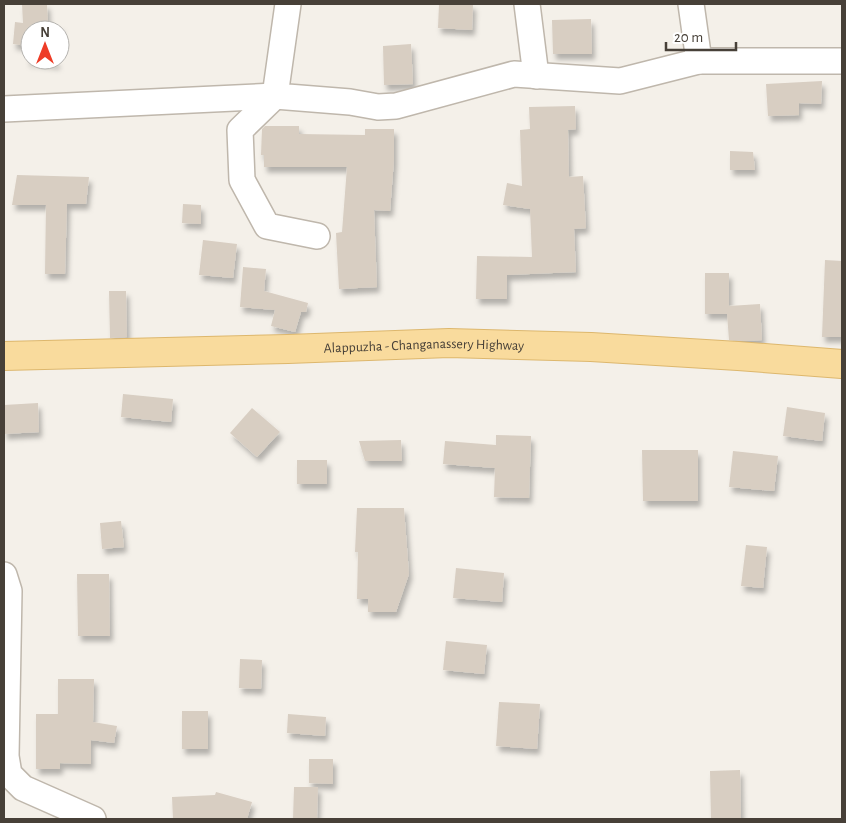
<svg xmlns="http://www.w3.org/2000/svg" width="846" height="823" font-family="'Alegreya Sans',sans-serif">
<defs>
<filter id="shadow"><feDropShadow dx="3" dy="5.5" stdDeviation="2.5" flood-color="#0004"/></filter>
</defs>
<rect width="100%" height="100%" fill="#f4f0e9"/>
<g fill="#d8cec2" filter="url(#shadow)">
<path d="M22 4H47L48 25 61 26 60 34V30H30V60H57V64L27 61 28 46 13 44 15 22 23 23Z"/>
<path d="M439 4H473L472 30 438 28Z"/>
<path d="M591 19 592 54H553L552 20Z"/>
<path d="M411 44 413 84 384 85 383 46Z"/>
<path d="M822 81 821 104 799 103V115L768 116 766 84Z"/>
<path d="M575 106 576 129 568 130 569 177 583 176 586 228 574 229 576 272 507 275V299H476L477 256 532 257 530 209 503 205 507 183 522 186 520 130 530 129 529 107Z"/>
<path d="M265 126H299V134L365 135V129H394V160L390 211 374 210 377 287 339 289 336 233 342 232 347 167H264V155H261L262 129Z"/>
<path d="M730 151 753 152 755 170H730Z"/>
<path d="M17 175 89 177 86 204H67L65 274H45L46 205H12Z"/>
<path d="M183 204 201 205V224L182 223Z"/>
<path d="M203 240 237 244 233 278 199 275Z"/>
<path d="M825 260 842 261V337H822Z"/>
<path d="M243 267 266 269 264 291 308 303 306 312H301L295 332 271 326 275 310 240 307Z"/>
<path d="M705 273H729V306L760 304 762 340 744 341 729 340 727 314H705Z"/>
<path d="M109 291H126L127 337 110 338Z"/>
<path d="M123 394 173 399 171 422 121 417Z"/>
<path d="M38 403 39 432 4 434V405Z"/>
<path d="M787 407 825 413 822 441 783 436Z"/>
<path d="M252 408 280 432 257 457 230 433Z"/>
<path d="M496 435 531 436 529 498 494 497 495 468 443 464 445 441 496 445Z"/>
<path d="M401 440 402 461H365L359 441Z"/>
<path d="M642 450H698V501H643Z"/>
<path d="M733 451 778 456 774 491 729 487Z"/>
<rect x="297" y="460" width="30" height="24"/>
<path d="M357 508H404L409 574 396 612H368V599H357L358 552H355Z"/>
<path d="M121 521 124 547 102 549 100 523Z"/>
<path d="M746 545 767 547 763 588 741 586Z"/>
<path d="M456 568 504 573 502 602 453 598Z"/>
<path d="M77 574H109L110 636H78Z"/>
<path d="M446 641 487 645 484 674 443 670Z"/>
<path d="M240 659 262 660 261 689 239 688Z"/>
<path d="M58 679H94L93 722 117 726 114 743 91 740V764L60 763V769H36V714H58Z"/>
<path d="M499 702 540 704 537 749 496 746Z"/>
<rect x="182" y="711" width="26" height="38"/>
<path d="M288 714 326 717 325 736 287 733Z"/>
<path d="M309 759H333V784L309 783Z"/>
<path d="M740 770 741 819H711L710 771Z"/>
<path d="M294 787H318L317 819H293Z"/>
<path d="M216 792 252 802 247 819H173L172 797 215 795Z"/>
</g>
<g fill="none" stroke-linecap="round" stroke-linejoin="round">
<defs>
<g id="street">
<path d="M288 4 275 96 350 102 378 107 396 106 514 74 620 81 699 61H842"/>
<path d="M527 4 536 76"/>
<path d="M691 4 699 61"/>
<path d="M275 96 240 130 242 180 267 226 317 236"/>
<path d="M4 109 275 96"/>
<path d="M4 575 9 591 6 756 9 774 23 788 93 819"/>
</g>
<g id="primary">
<path id="s1" d="M4 356 288 349 449 343 591 347 738 356 842 364"/>
</g>
</defs>
<use href="#street" stroke="#bfb7ac" stroke-width="28"/>
<use href="#primary" stroke="#ddb76d" stroke-width="30"/>
<use href="#street" stroke="#fff" stroke-width="25"/>
<use href="#primary" stroke="#f9db9d" stroke-width="28"/>
</g>
<g text-anchor="middle" stroke-width="5" stroke-linejoin="round" paint-order="stroke">
<g font-size="14" fill="#474038" stroke="#fff">
<text dy="5" stroke="none"><textPath href="#s1" startOffset="420">Alappuzha - Changanassery Highway</textPath></text>
</g>
</g>
<rect width="846" height="823" fill="none" stroke="#474038" stroke-width="10"/>
<g transform="translate(45 45)"><circle r="24" fill="#ffffff" stroke="#b5b3af"/>
<path d="M0-4L9 19L0 12L-9 19Z" fill="#ee3c26"/>
<text y="-8" font-size="14" font-weight="bold" text-anchor="middle" fill="#474038">N</text>
</g>
<path d="M666 42v8h70v-8" fill="none" stroke="#474038" stroke-width="2.5"/>
<text x="674" y="42" font-size="15" fill="#474038" stroke="#ffffff" stroke-width="4" paint-order="stroke">20 m</text>
</svg>
